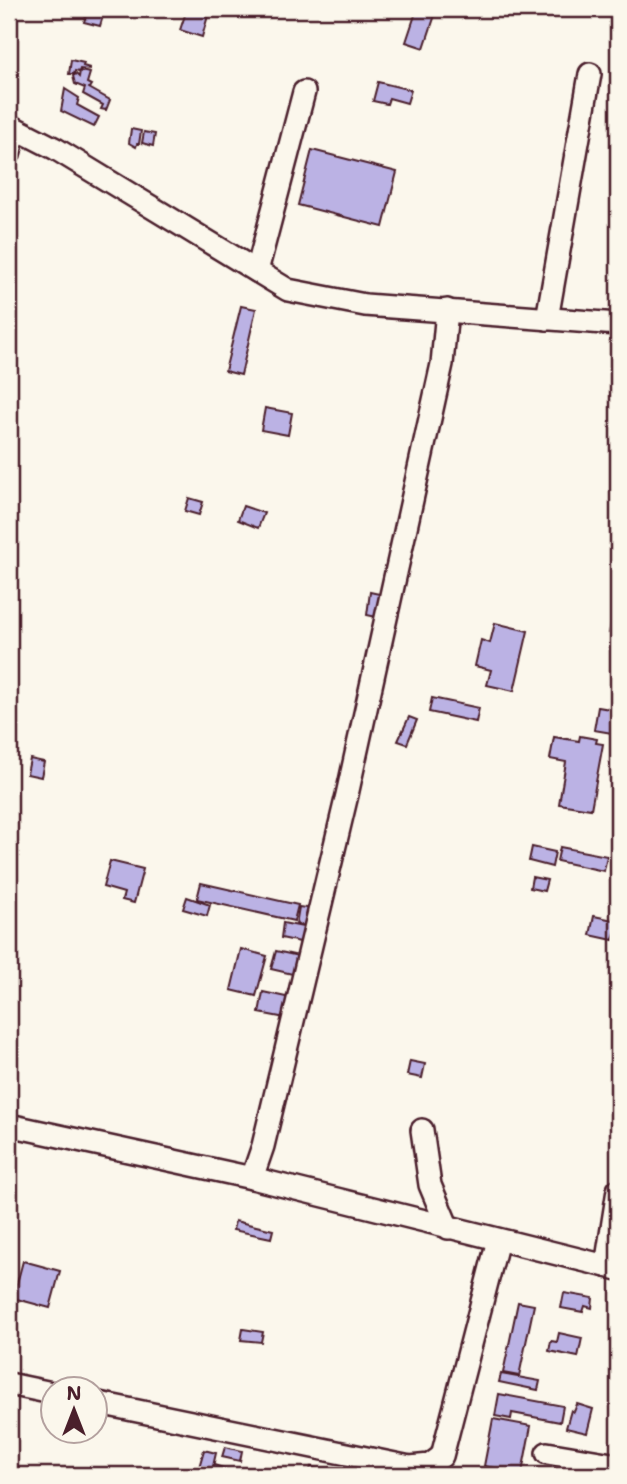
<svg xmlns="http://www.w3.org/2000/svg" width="627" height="1484" font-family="'Shantell Sans',sans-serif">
<rect width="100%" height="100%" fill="#fbf7ec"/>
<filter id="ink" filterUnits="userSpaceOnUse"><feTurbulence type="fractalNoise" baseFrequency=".0143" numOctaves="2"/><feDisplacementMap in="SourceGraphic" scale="14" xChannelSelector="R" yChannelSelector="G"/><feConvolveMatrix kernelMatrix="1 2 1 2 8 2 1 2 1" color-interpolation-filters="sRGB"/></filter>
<g filter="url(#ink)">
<g fill="#bbb2e4" stroke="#4a1f2b" stroke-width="2">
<path d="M88 9H105L100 26 84 22Z"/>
<path d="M187 9H204L209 12 202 37 180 30Z"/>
<path d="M417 9H437L424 48 406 42Z"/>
<path d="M71 60 84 63 83 66 90 68V70L80 69 79 72 75 71 74 74H69Z"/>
<path d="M80 71 90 73 87 83 91 85 89 88 110 100 106 110 101 109 103 105 83 94 85 88 75 84 73 76 76 74 79 77Z"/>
<path d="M378 82 411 90 407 103 389 98 387 104 373 101Z"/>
<path d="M65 89 79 98 77 105 99 117 94 127 61 111Z"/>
<path d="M131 129 141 131 139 144H137L136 147 129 143Z"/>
<path d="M144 132 155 134 153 146 142 143Z"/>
<path d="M312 150 397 172 383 227 298 205Z"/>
<path d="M241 306 256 309 241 375 225 371Z"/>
<path d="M265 408 292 413 288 435 261 430Z"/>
<path d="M189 498 203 502 199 515 185 511Z"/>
<path d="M243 506 264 513 258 528 238 520Z"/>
<path d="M370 592 384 595 381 618 367 615Z"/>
<path d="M613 614 618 615V635L609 633Z"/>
<path d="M495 623 528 631 514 691 487 685 491 670 475 666 481 640 490 643Z"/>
<path d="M612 694 618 695V734L594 730 598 707 610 709Z"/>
<path d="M432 698 479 708 476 722 429 712Z"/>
<path d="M409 717 417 720 407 744 398 741Z"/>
<path d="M580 736 597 739 596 743 603 744 591 809 559 804 566 762 550 759 554 737 579 741Z"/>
<path d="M30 759 44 762 41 777 27 774Z"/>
<path d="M532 847 555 852 552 867 529 861Z"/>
<path d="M560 847 607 856 604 871 557 861Z"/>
<path d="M110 861 143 869 134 903 122 900 124 893 103 887Z"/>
<path d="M532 877 547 880 544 891 530 888Z"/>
<path d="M201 883 298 905 294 921 197 899Z"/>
<path d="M187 897 210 905 207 916 183 909Z"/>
<path d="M299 907 313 909 310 927 296 924Z"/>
<path d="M594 916 618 921 613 940 590 935Z"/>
<path d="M283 923 308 928 305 943 281 938Z"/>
<path d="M241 949 267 956 256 996 231 990Z"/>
<path d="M276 951 303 957 301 976 271 969Z"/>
<path d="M263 992 295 999 291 1019 259 1013Z"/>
<path d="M410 1061 425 1064 422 1078 407 1075Z"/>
<path d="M235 1221 273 1230 271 1238 233 1230Z"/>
<path d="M23 1261 60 1271 50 1308 13 1298Z"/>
<path d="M564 1293 593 1298 592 1308 585 1306 583 1312 561 1308Z"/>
<path d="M518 1302 534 1305 519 1376 503 1373Z"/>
<path d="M243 1329 263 1332 261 1342 241 1340Z"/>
<path d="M559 1333 582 1338 578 1357 549 1351 551 1341 557 1342Z"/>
<path d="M501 1374 540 1381 538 1390 499 1382Z"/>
<path d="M499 1394 563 1406 560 1422 512 1413 511 1419 495 1416Z"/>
<path d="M577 1404 593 1409 587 1433 566 1428 571 1410 574 1412Z"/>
<path d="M493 1419 531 1426 522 1473 484 1466Z"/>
<path d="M225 1447 242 1451 240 1461 222 1457Z"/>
<path d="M204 1450 216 1453 211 1475 197 1474Z"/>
<path d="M214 1465 238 1473V1475H211Z"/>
<path d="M311 1467 341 1475H308Z"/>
</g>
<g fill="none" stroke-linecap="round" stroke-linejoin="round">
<defs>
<g id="minor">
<path d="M9 125 56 149 288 290 365 305 618 324"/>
<path d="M9 154 16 129"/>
<path d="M257 271 304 92"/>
<path d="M547 319 590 74"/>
<path d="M9 1125 252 1178 618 1269"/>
<path d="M422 1130 430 1185 448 1228"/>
<path d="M252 1178 263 1146 347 795 442 364 447 310"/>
<path d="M606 1266 618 1190"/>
<path d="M9 1384 52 1393"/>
<path d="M94 1402 410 1467 430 1465 442 1456 498 1240"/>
<path d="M547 1453 618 1465"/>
</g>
</defs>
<use href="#minor" stroke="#4a1f2b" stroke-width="26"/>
<use href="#minor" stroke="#fbf7ec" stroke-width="21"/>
</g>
</g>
<rect width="627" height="1484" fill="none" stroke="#fbf7ec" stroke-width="35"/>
<rect x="18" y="18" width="592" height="1449" fill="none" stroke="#4a1f2b" stroke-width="2.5" filter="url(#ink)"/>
<g transform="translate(74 1410)"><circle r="33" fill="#fbf7ec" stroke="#b4a19f" stroke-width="2"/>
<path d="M0-5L12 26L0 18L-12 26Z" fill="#4a1f2b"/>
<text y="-10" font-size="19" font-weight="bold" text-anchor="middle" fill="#4a1f2b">N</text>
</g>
</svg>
